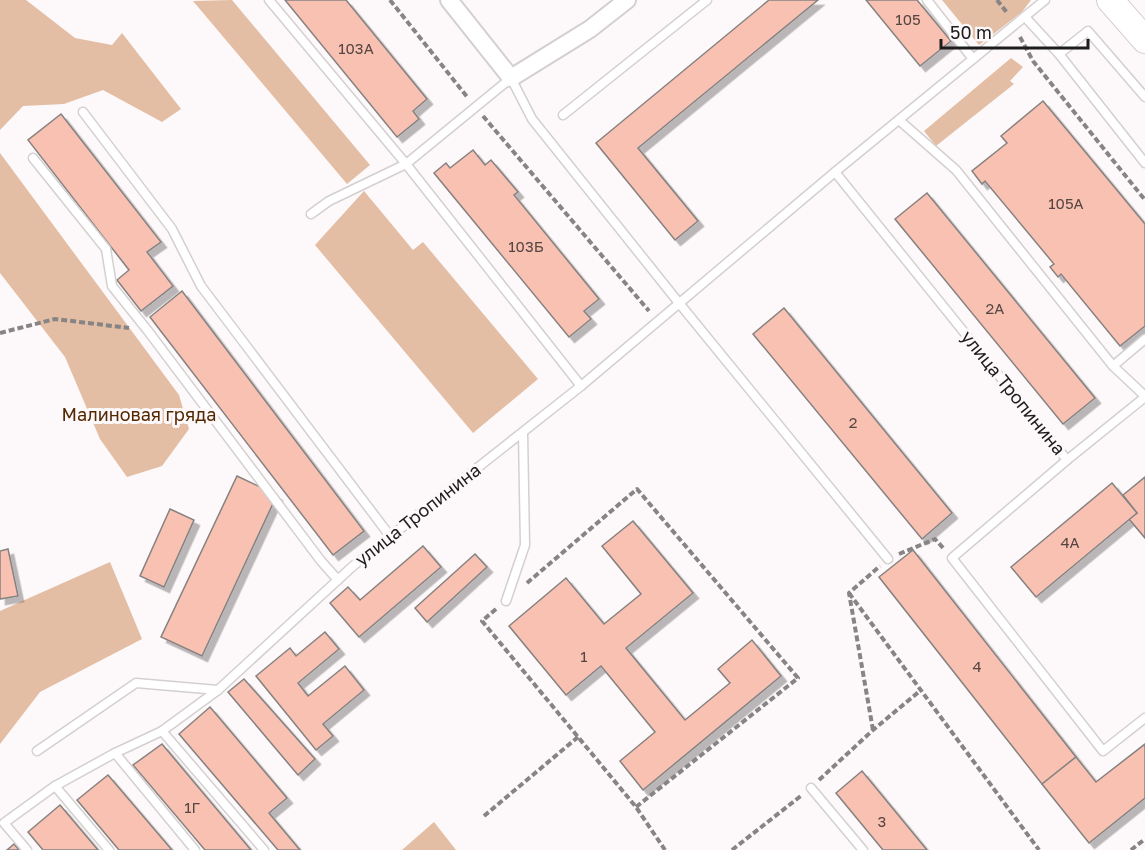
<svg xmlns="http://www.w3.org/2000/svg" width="1145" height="850" font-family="'Golos Text',sans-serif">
<defs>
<filter id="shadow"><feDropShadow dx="5.5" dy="5.5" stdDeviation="0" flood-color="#0004"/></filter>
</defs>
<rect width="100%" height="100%" fill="#fdf8f9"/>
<g fill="#e3bea4">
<path d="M0 0H26L75 38 112 45 122 33 181 109 162 122 103 90 64 104 23 106 0 130Z"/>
<path d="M232 0 370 165 347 184 193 1Z"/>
<path d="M942 0H1031L1022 12 979 45Z"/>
<path d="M1011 58 1023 67 1010 81 1014 84 936 146 924 131Z"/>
<path d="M0 153 179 395 189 429 162 466 127 477 100 439 65 357 0 273Z"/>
<path d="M364 191 413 250 423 242 538 379 473 433 315 245Z"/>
<path d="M110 562 142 639 40 692 0 744V611Z"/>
<path d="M434 822 456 850H402Z"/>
</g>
<g fill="#f9c1b2" stroke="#868281" stroke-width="1.5" filter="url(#shadow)">
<path d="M285 0H346L427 99 413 111 419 119 397 137Z"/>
<path d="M769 0H818L638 148 698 221 675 240 596 143Z"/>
<path d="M866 0H917L951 41 920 66Z"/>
<path d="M1043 101 1145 224V326L1120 346 1061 274 1058 277 1050 267 1054 264 985 181 982 184 972 171 1007 143 1001 136Z"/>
<path d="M61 114 161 242 147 252 173 286 141 311 117 280 129 270 28 140Z"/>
<path d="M473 150 485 165 491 160 518 192 514 195 599 299 584 311 591 319 569 337 434 173 446 163 450 168Z"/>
<path d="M927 193 1095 398 1063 424 895 219Z"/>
<path d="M182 291 364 531 333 555 150 317Z"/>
<path d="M784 308 952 513 922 539 753 334Z"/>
<path d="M237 476 277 495 202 656 161 637Z"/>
<path d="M1145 477V538L1129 519 1137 513 1123 495Z"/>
<path d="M1112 483 1137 513 1036 597 1011 567Z"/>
<path d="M170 509 194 520 164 587 140 576Z"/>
<path d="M633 521 693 593 626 648 685 720 730 683 718 669 752 640 781 676 643 790 620 761 655 732 601 666 566 695 509 626 566 578 604 624 641 594 602 546Z"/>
<path d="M423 546 441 567 359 637 330 603 348 587 360 600Z"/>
<path d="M8 549 18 596 0 599V551Z"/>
<path d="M913 550 1076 757 1042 784 879 577Z"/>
<path d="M475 554 487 567 427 622 415 608Z"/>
<path d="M325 632 339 649 298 683 308 696 345 666 364 690 323 724 333 736 316 750 256 676 290 648 296 656Z"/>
<path d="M244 679 315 759 298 775 228 692Z"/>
<path d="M210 707 287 798 269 813 300 850H278L179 734Z"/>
<path d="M162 744 251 850H205L133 765Z"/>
<path d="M1145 744V798L1089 843 1042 784 1076 757 1096 782Z"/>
<path d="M862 771 927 850H883L836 793Z"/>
<path d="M108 775 172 850H119L77 800Z"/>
<path d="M60 805 98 850H43L28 832Z"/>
<path d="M14 844 19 850H7Z"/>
</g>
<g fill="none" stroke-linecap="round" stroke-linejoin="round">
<defs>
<g id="lane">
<path d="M269 0 406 164 581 386"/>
<path d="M927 0 973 59"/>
<path d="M1025 17 1059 54 1145 163"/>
<path d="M1059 54 1088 31 1145 97"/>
<path d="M83 112 172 229 201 286 390 536"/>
<path d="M563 115 707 0"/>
<path d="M899 120 956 170 1113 366 1145 396"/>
<path d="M33 158 106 249 112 286 148 331 321 561 338 580"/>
<path d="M835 172 1067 460 952 558 1103 751 1145 718"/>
<path d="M311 214 329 201 406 164 511 78 532 119 679 303 888 559"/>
<path d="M1113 366 1145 339"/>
<path d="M1067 460 1145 397"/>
<path d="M506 601 525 545 523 433"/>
<path d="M162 731 264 850"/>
<path d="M37 751 136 683 218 690"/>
<path d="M811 788 863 850"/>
<path d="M27 850 4 823 55 786"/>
<path d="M109 850 55 786 115 753"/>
<path d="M195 850 115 753 162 731 218 690 353 566 581 386 835 172 1045 0"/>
</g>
<path id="street" d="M449 0 511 78 590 29 627 0"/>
<path id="primary" d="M1110 0 1145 40"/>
</defs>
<use href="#lane" stroke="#d4d0d0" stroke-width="11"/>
<use href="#street" stroke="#d4d0d0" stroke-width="20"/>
<use href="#primary" stroke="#d4d0d0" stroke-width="28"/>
<g stroke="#868484" stroke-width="4" stroke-dasharray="6 3" stroke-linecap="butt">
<path d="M390 0 468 98"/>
<path d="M997 0 1008 14"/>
<path d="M1020 37 1033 61 1145 200"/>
<path d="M483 116 649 311"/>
<path d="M0 333 55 319 129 328"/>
<path d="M899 554 935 539 944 549"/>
<path d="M527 583 637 489 798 678 636 807"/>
<path d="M849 593 1039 850"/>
<path d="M496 609 482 621 636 807 665 850"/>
<path d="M873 730 849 593 880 566"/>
<path d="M819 780 873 730 921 690"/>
<path d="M484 816 578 737"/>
<path d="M732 850 802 795"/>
<path d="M1131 850 1145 839"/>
</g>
<use href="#lane" stroke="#fff" stroke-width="8"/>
<use href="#street" stroke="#fff" stroke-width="16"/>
<use href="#primary" stroke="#fff" stroke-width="26"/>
</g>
<g text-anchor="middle" stroke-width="6" stroke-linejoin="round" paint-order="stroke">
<g font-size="15" fill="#554642">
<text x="908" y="25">105</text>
<text x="356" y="54">103А</text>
<text x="1066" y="209">105А</text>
<text x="526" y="252">103Б</text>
<text x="995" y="314">2А</text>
<text x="853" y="428">2</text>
<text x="1070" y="548">4А</text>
<text x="584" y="662">1</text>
<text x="977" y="672">4</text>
<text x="192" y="813">1Г</text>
<text x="882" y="827">3</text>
</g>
<g font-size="18" fill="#1e1d1d" stroke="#fdf8f9">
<text transform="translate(1013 393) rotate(51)" y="6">улица Тропинина</text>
<text transform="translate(418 515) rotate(-38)" y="6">улица Тропинина</text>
</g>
<g font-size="18" fill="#532801" stroke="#fdf8f9">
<text x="139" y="421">Малиновая гряда</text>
</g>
</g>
<path d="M941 39v9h147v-9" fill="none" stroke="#1e1d1d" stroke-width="3"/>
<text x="950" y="39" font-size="18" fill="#1e1d1d" stroke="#fdf8f9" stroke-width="4.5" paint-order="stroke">50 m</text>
</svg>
